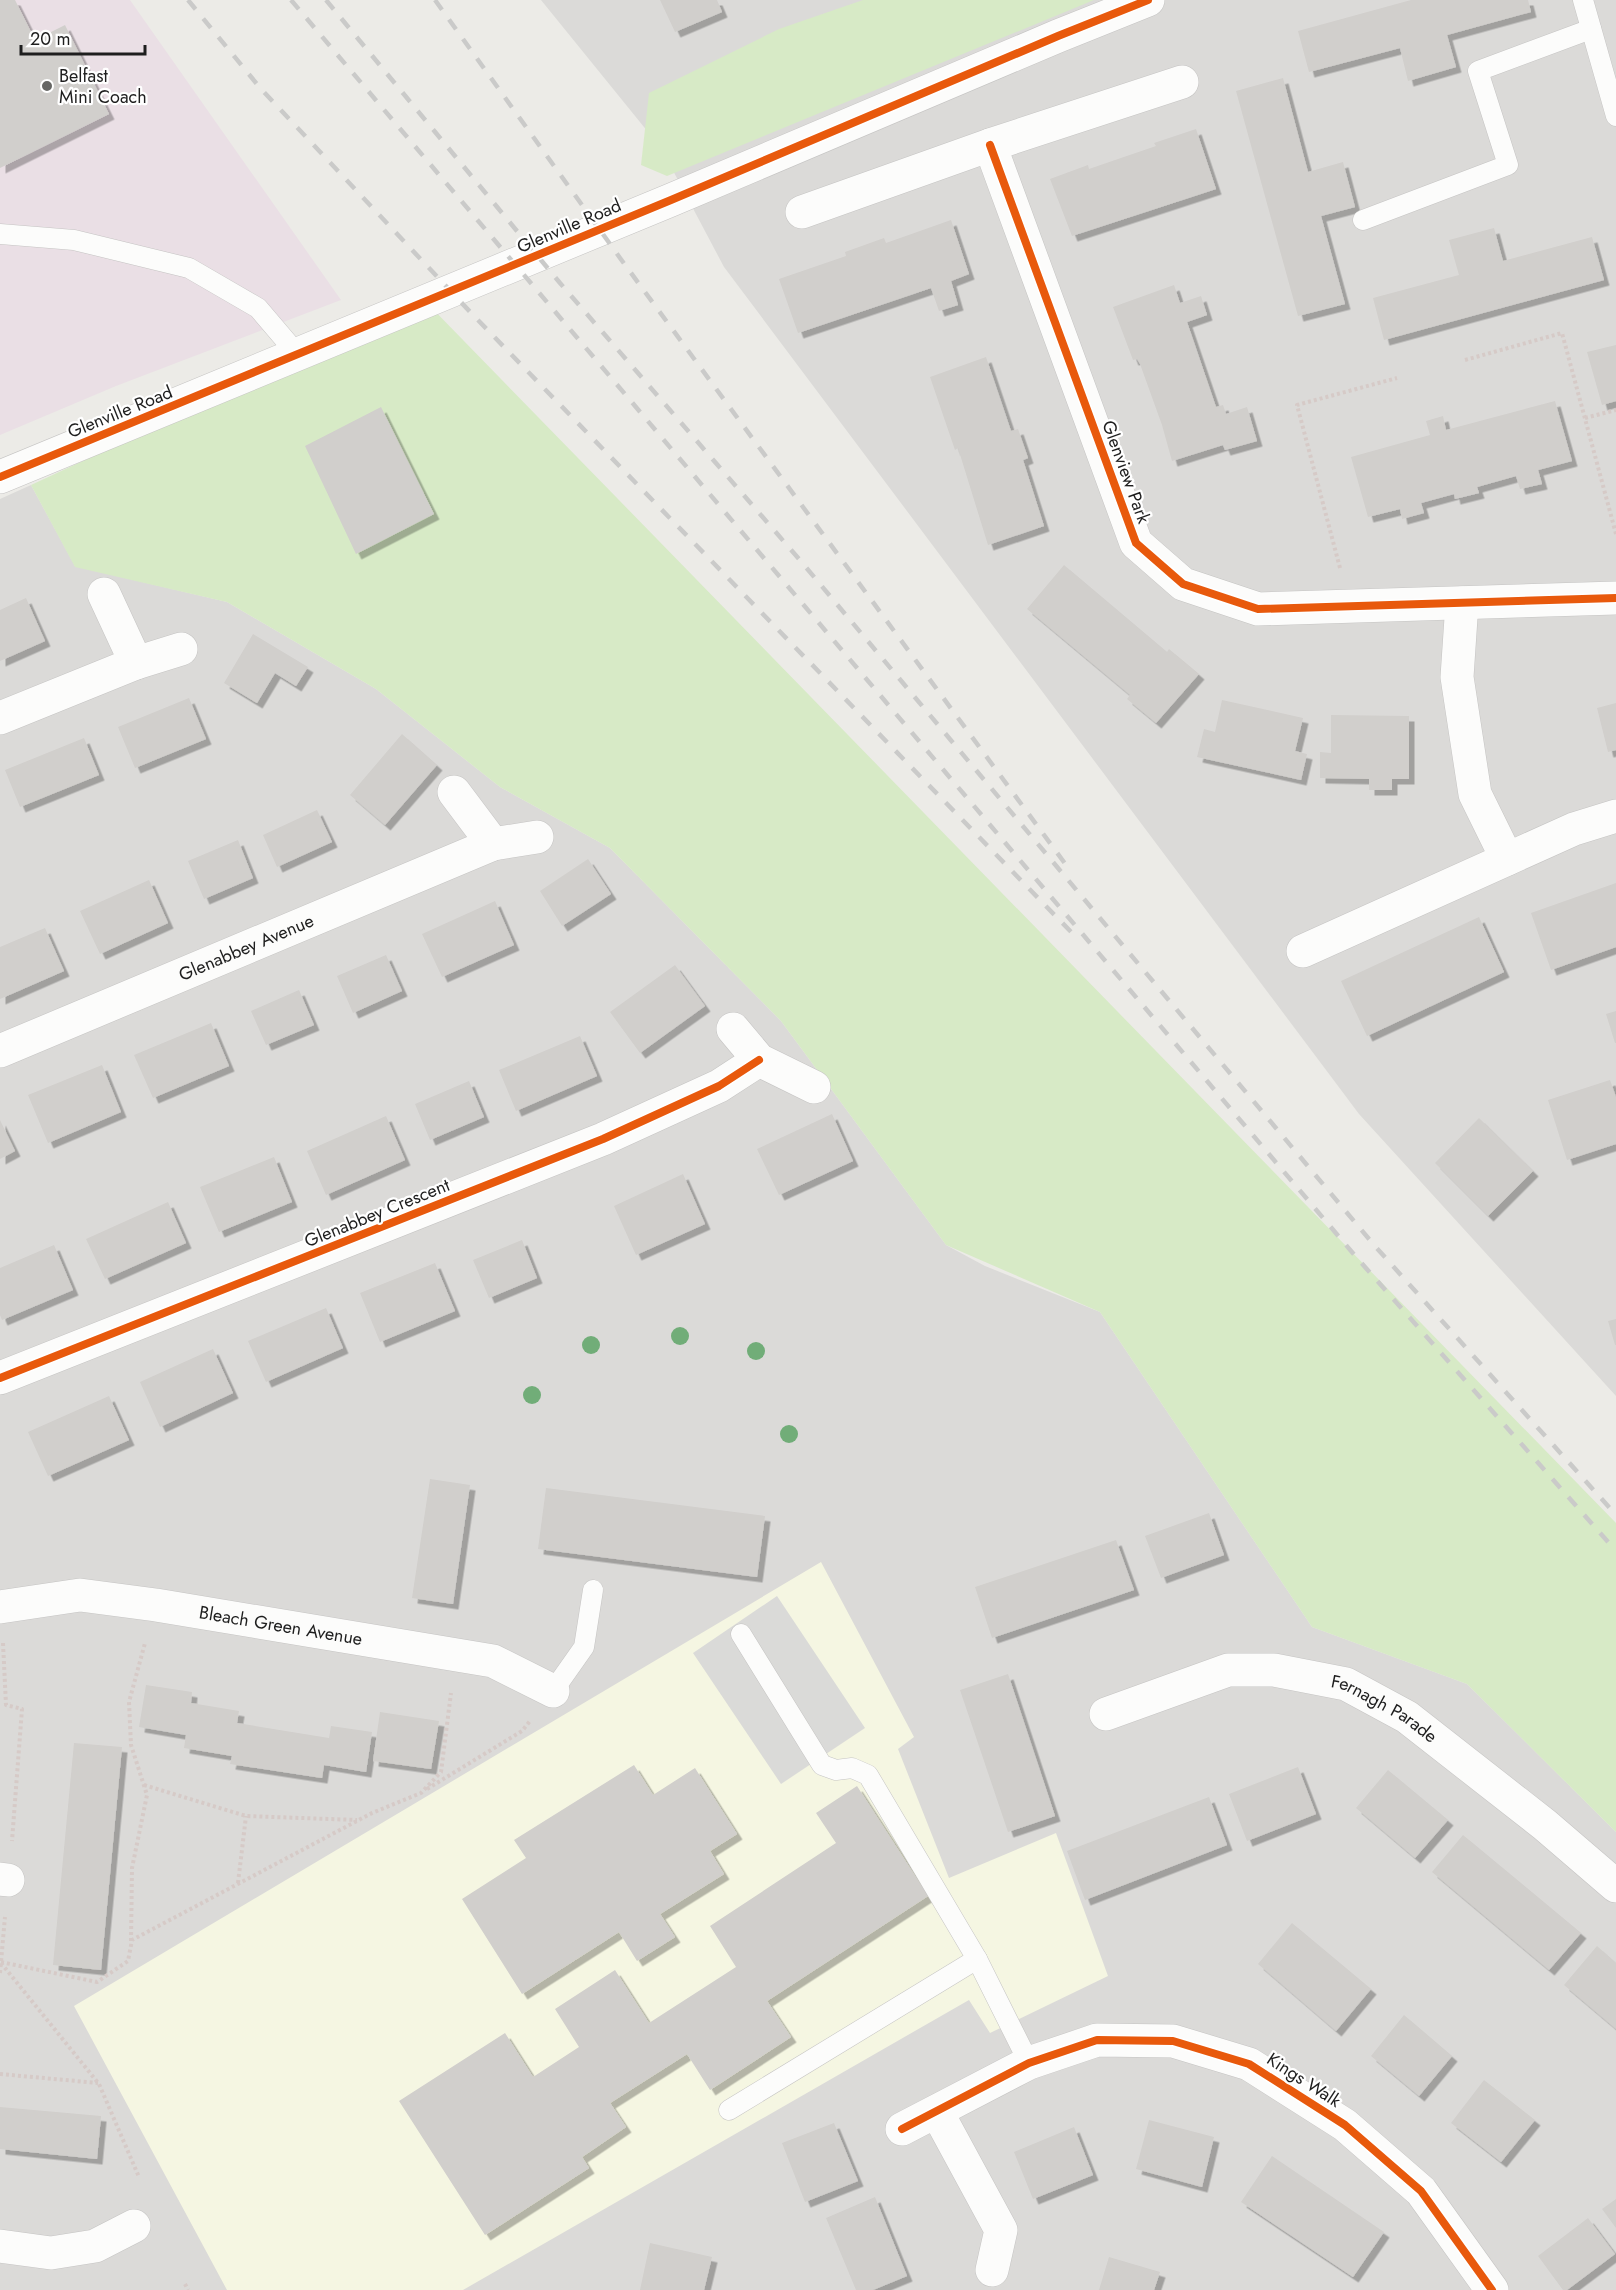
<svg xmlns="http://www.w3.org/2000/svg" width="1616" height="2290" font-family="Jost,sans-serif">
<defs>
<filter id="shadow"><feDropShadow dx="5.5" dy="5.5" stdDeviation="0" flood-color="#0004"/></filter>
</defs>
<rect width="100%" height="100%" fill="#ecebe7"/>
<g fill="#dbdad8">
<path d="M541 0H1616V1396L1359 1114 724 267 661 148Z"/>
<path d="M31 485 75 566 227 602 376 689 500 787 610 848 781 1021 946 1245 985 1266 1100 1312 1312 1627 1467 1684 1616 1832V2290H0V499Z"/>
</g>
<path fill="#eadfe5" d="M0 0H130L341 300 116 386 0 435Z"/>
<path fill="#f5f6e2" d="M821 1562 914 1737 898 1749 949 1878 1056 1833 1108 1976 990 2033 969 2000 463 2290H227L74 2006Z"/>
<path fill="#dadad8" d="M777 1596 865 1728 781 1784 693 1653Z"/>
<g fill="#d7eac6">
<path d="M863 0H1094L667 176 641 165 649 93 779 29Z"/>
<path d="M426 302 1616 1523V1832L1467 1684 1312 1627 1100 1312 946 1245 781 1021 610 848 500 787 376 689 227 602 75 567 31 485Z"/>
</g>
<g fill="#d1cfcc" filter="url(#shadow)">
<path d="M0 0H15L35 40 65 25 109 114 0 168Z"/>
<path d="M660 0H717L722 12 675 32Z"/>
<path d="M1411 0H1528L1531 12 1447 35 1456 67 1408 81 1400 48 1309 72 1298 31Z"/>
<path d="M1283 78 1308 172 1343 162 1355 207 1321 216 1345 304 1298 316 1236 91Z"/>
<path d="M1196 129 1216 189 1072 236 1050 179 1088 165 1089 169 1118 159 1156 146 1154 143Z"/>
<path d="M951 220 969 274 951 281 958 305 939 311 931 288 798 333 779 279 846 256 845 252 884 238 886 243Z"/>
<path d="M1494 228 1503 261 1592 237 1604 280 1384 340 1373 298 1459 275 1449 240Z"/>
<path d="M1174 285 1180 303 1201 296 1207 315 1187 322 1216 407 1223 405 1226 414 1247 407 1257 441 1225 450 1223 445 1172 461 1162 425 1140 364 1137 359 1133 360 1113 307Z"/>
<path d="M1616 345V401L1602 405 1587 352Z"/>
<path d="M986 357 1011 431 1018 429 1028 458 1023 460 1044 526 988 545 958 448 955 450 930 377Z"/>
<path d="M1555 401 1572 461 1538 470 1542 484 1520 489 1516 476 1477 487 1479 493 1455 499 1454 494 1421 503 1424 513 1402 519 1400 509 1368 517 1351 457 1430 435 1426 421 1443 416 1446 430Z"/>
<path d="M381 407 434 514 356 554 305 446Z"/>
<path d="M1064 565 1167 652 1169 649 1199 674 1156 723 1127 699 1130 695 1027 609Z"/>
<path d="M26 598 45 641 0 661V610Z"/>
<path d="M253 634 308 667 296 686 275 673 257 703 224 683Z"/>
<path d="M189 698 206 739 135 768 118 727Z"/>
<path d="M1222 700 1303 718 1295 751 1307 754 1301 780 1197 757 1204 729 1215 732Z"/>
<path d="M1616 703V750L1608 752 1597 708Z"/>
<path d="M1331 715 1409 716V779H1392V790H1369V779L1320 778V752L1331 753Z"/>
<path d="M402 734 437 765 385 825 350 795Z"/>
<path d="M84 738 99 775 20 807 5 770Z"/>
<path d="M317 810 332 842 277 867 263 835Z"/>
<path d="M238 840 253 878 204 899 188 861Z"/>
<path d="M588 859 611 894 562 926 540 891Z"/>
<path d="M149 880 168 923 100 954 80 911Z"/>
<path d="M1616 883V947L1551 970 1531 913Z"/>
<path d="M495 901 514 945 442 977 422 934Z"/>
<path d="M1479 917 1504 972 1367 1036 1341 981Z"/>
<path d="M45 928 64 971 0 999V947Z"/>
<path d="M386 955 402 991 353 1013 337 976Z"/>
<path d="M675 965 705 1006 640 1053 610 1012Z"/>
<path d="M299 990 314 1025 266 1045 251 1011Z"/>
<path d="M1616 1011V1043H1615L1606 1014Z"/>
<path d="M211 1023 229 1066 153 1098 134 1055Z"/>
<path d="M580 1036 597 1076 516 1111 499 1070Z"/>
<path d="M102 1065 121 1112 48 1143 28 1095Z"/>
<path d="M1610 1080 1616 1097V1144L1567 1160 1548 1100Z"/>
<path d="M469 1081 484 1117 430 1140 415 1104Z"/>
<path d="M832 1114 853 1161 779 1195 757 1149Z"/>
<path d="M386 1116 405 1160 326 1195 307 1151Z"/>
<path d="M1479 1118 1533 1171 1488 1216 1435 1163Z"/>
<path d="M0 1120 15 1151 0 1159Z"/>
<path d="M274 1157 292 1202 219 1232 200 1187Z"/>
<path d="M683 1174 705 1224 636 1255 614 1206Z"/>
<path d="M168 1202 186 1243 105 1279 86 1239Z"/>
<path d="M522 1240 537 1278 489 1298 473 1260Z"/>
<path d="M54 1245 73 1290 2 1320 0 1315V1268Z"/>
<path d="M435 1263 455 1311 380 1342 360 1293Z"/>
<path d="M326 1308 343 1348 266 1382 248 1341Z"/>
<path d="M1616 1319V1345H1615L1608 1321Z"/>
<path d="M213 1349 233 1393 160 1427 140 1382Z"/>
<path d="M109 1396 129 1440 48 1476 28 1432Z"/>
<path d="M430 1479 470 1485 453 1604 412 1598Z"/>
<path d="M546 1488 765 1516 757 1577 538 1549Z"/>
<path d="M1209 1513 1224 1555 1161 1578 1145 1536Z"/>
<path d="M1116 1540 1134 1590 992 1638 975 1587Z"/>
<path d="M1008 1674 1055 1816 1008 1832 960 1690Z"/>
<path d="M146 1685 192 1692 191 1703 239 1711 237 1723 329 1738 331 1726 372 1732 366 1772 324 1765 322 1778 230 1764 232 1756 184 1748 186 1735 139 1727Z"/>
<path d="M380 1712 439 1721 431 1769 373 1761Z"/>
<path d="M74 1743 122 1747 101 1970 53 1965Z"/>
<path d="M634 1765 653 1795 695 1768 737 1834 710 1851 724 1874 660 1914 675 1937 637 1961 619 1932 522 1994 462 1899 526 1858 514 1840Z"/>
<path d="M1298 1767 1316 1814 1247 1841 1229 1794Z"/>
<path d="M1388 1770 1448 1820 1415 1858 1356 1808Z"/>
<path d="M857 1786 928 1896 767 2001 791 2037 710 2090 687 2054 610 2103 626 2127 582 2157 589 2168 485 2235 399 2101 505 2033 533 2077 579 2047 555 2009 615 1970 649 2023 736 1967 710 1926 836 1843 816 1813Z"/>
<path d="M1209 1797 1227 1845 1085 1900 1067 1851Z"/>
<path d="M1463 1835 1581 1933 1549 1970 1432 1872Z"/>
<path d="M1292 1923 1371 1989 1336 2031 1258 1964Z"/>
<path d="M1597 1946 1616 1963V2029L1564 1985Z"/>
<path d="M1404 2015 1452 2056 1419 2096 1371 2056Z"/>
<path d="M1484 2080 1535 2120 1501 2162 1451 2123Z"/>
<path d="M0 2107 101 2116 97 2159 0 2149Z"/>
<path d="M1149 2120 1214 2137 1202 2187 1136 2169Z"/>
<path d="M834 2123 858 2181 805 2202 782 2143Z"/>
<path d="M1074 2127 1093 2175 1033 2199 1014 2152Z"/>
<path d="M1272 2156 1384 2232 1353 2277 1241 2202Z"/>
<path d="M875 2197 907 2276 873 2290H856L826 2218Z"/>
<path d="M1616 2199V2228L1602 2209Z"/>
<path d="M1588 2218 1615 2254 1567 2290H1563L1538 2256Z"/>
<path d="M650 2243 712 2257 704 2290H640Z"/>
<path d="M1109 2257 1160 2272 1154 2290H1099Z"/>
</g>
<g fill="none" stroke-linecap="round" stroke-linejoin="round">
<defs>
<g id="service">
<path d="M1583 0 1616 116"/>
<path d="M1363 220 1508 165 1478 71 1591 29"/>
<path d="M0 234 74 240 189 268 258 308 298 355"/>
<path d="M741 1634 822 1765 836 1770 852 1768 868 1775 977 1959 1029 2063"/>
<path d="M553 1691 584 1647 593 1590"/>
<path d="M729 2110 977 1959"/>
</g>
<g id="minor">
<path d="M990 145 1136 543 1183 584 1258 609 1616 598"/>
<path d="M802 212 990 145 1182 82"/>
<path d="M104 594 136 663"/>
<path d="M1462 603 1457 677 1475 794 1507 859"/>
<path d="M0 718 136 663 181 649"/>
<path d="M454 792 493 844"/>
<path d="M1303 951 1574 829 1616 816"/>
<path d="M733 1029 759 1060 814 1087"/>
<path id="s1" d="M0 1051 493 844 537 837"/>
<path d="M0 1378 603 1139 719 1086 759 1060"/>
<path id="s2" d="M0 1607 80 1595 156 1605 493 1661 553 1691"/>
<path id="s3" d="M1106 1714 1228 1670H1274L1346 1684 1407 1717 1545 1825 1616 1886"/>
<path d="M0 1879 8 1880"/>
<path d="M937 2112 1001 2230 992 2270"/>
<path d="M902 2129 1029 2063 1097 2040 1173 2041 1249 2064 1345 2125 1421 2191 1492 2290"/>
<path d="M0 2246 51 2253 95 2246 134 2226"/>
</g>
<path id="tertiary" d="M0 477 671 200 1058 36 1148 0"/>
</defs>
<use href="#service" stroke="#c5c4c3" stroke-width="21"/>
<use href="#minor" stroke="#c5c4c3" stroke-width="34"/>
<use href="#tertiary" stroke="#c5c4c3" stroke-width="34"/>
<g stroke="#d6cac7" stroke-width="4" stroke-dasharray="3 3" stroke-linecap="butt">
<path d="M1465 360 1562 333 1616 534"/>
<path d="M1585 418 1616 410"/>
<path d="M1340 568 1297 405 1397 378"/>
<path d="M3 1643 6 1705 22 1709 12 1841"/>
<path d="M144 1785 246 1816 357 1820"/>
<path d="M427 1789 522 1731 530 1721"/>
<path d="M238 1883 246 1816"/>
<path d="M131 1941 132 1868 147 1795 131 1745 129 1702 145 1643"/>
<path d="M1 1962 97 1982 128 1961 132 1940 372 1813 421 1793 441 1772 451 1693"/>
<path d="M1 1963 99 2084 139 2177"/>
<path d="M0 1973 5 1917"/>
<path d="M0 2074 98 2083"/>
<path d="M185 2284 188 2290"/>
</g>
<use href="#service" stroke="#fcfcfb" stroke-width="20"/>
<use href="#minor" stroke="#fcfcfb" stroke-width="33"/>
<use href="#tertiary" stroke="#fcfcfb" stroke-width="33"/>
<g stroke="#cacac9" stroke-width="4.5" stroke-dasharray="12 12" stroke-linecap="butt">
<path d="M188 0 261 89 474 316 1074 935"/>
<path d="M291 0 1357 1258 1616 1551"/>
<path d="M326 0 560 283 799 559 1374 1245 1616 1515"/>
<path d="M435 0 620 258 1069 869"/>
</g>
<defs>
<g id="cycleway">
<path d="M990 145 1136 543 1183 584 1258 609 1616 598"/>
<path d="M0 477 671 200 1058 36 1148 0"/>
<path d="M0 1378 603 1139 719 1086 759 1060"/>
<path d="M902 2129 1029 2063 1097 2040 1173 2041 1249 2064 1345 2125 1421 2191 1492 2290"/>
</g>
</defs>
<use href="#cycleway" stroke="#fff" stroke-width="11"/>
<use href="#cycleway" stroke="#e8590c" stroke-width="8"/>
</g>
<g fill="#71ad78">
<circle cx="680" cy="1336" r="9"/>
<circle cx="591" cy="1345" r="9"/>
<circle cx="756" cy="1351" r="9"/>
<circle cx="532" cy="1395" r="9"/>
<circle cx="789" cy="1434" r="9"/>
</g>
<circle fill="#666664" stroke="#fff" stroke-width="2" cx="47" cy="86" r="6"/>
<g text-anchor="middle" stroke-width="4.5" stroke-linejoin="round" paint-order="stroke">
<g font-size="18" fill="#1e1e1e" stroke="#fff" text-anchor="start">
<text x="59" y="82">Belfast<tspan x="59" dy="21">Mini Coach</tspan></text>
</g>
<g font-size="18" fill="#1e1e1e" stroke="#fff">
<text transform="translate(569 226) rotate(-23)" y="6">Glenville Road</text>
<text transform="translate(120 412) rotate(-22)" y="6">Glenville Road</text>
<text transform="translate(1126 472) rotate(70)" y="6">Glenview Park</text>
<text dy="6" stroke="none"><textPath href="#s1" startOffset="267">Glenabbey Avenue</textPath></text>
<text transform="translate(377 1213) rotate(-22)" y="6">Glenabbey Crescent</text>
<text dy="6" stroke="none"><textPath href="#s2" startOffset="284">Bleach Green Avenue</textPath></text>
<text dy="6" stroke="none"><textPath href="#s3" startOffset="294">Fernagh Parade</textPath></text>
<text transform="translate(1304 2080) rotate(33)" y="6">Kings Walk</text>
</g>
</g>
<path d="M21 45v9h124v-9" fill="none" stroke="#1e1e1e" stroke-width="3"/>
<text x="30" y="45" font-size="18" fill="#1e1e1e" stroke="#ffffff" stroke-width="4.5" paint-order="stroke">20 m</text>
</svg>
